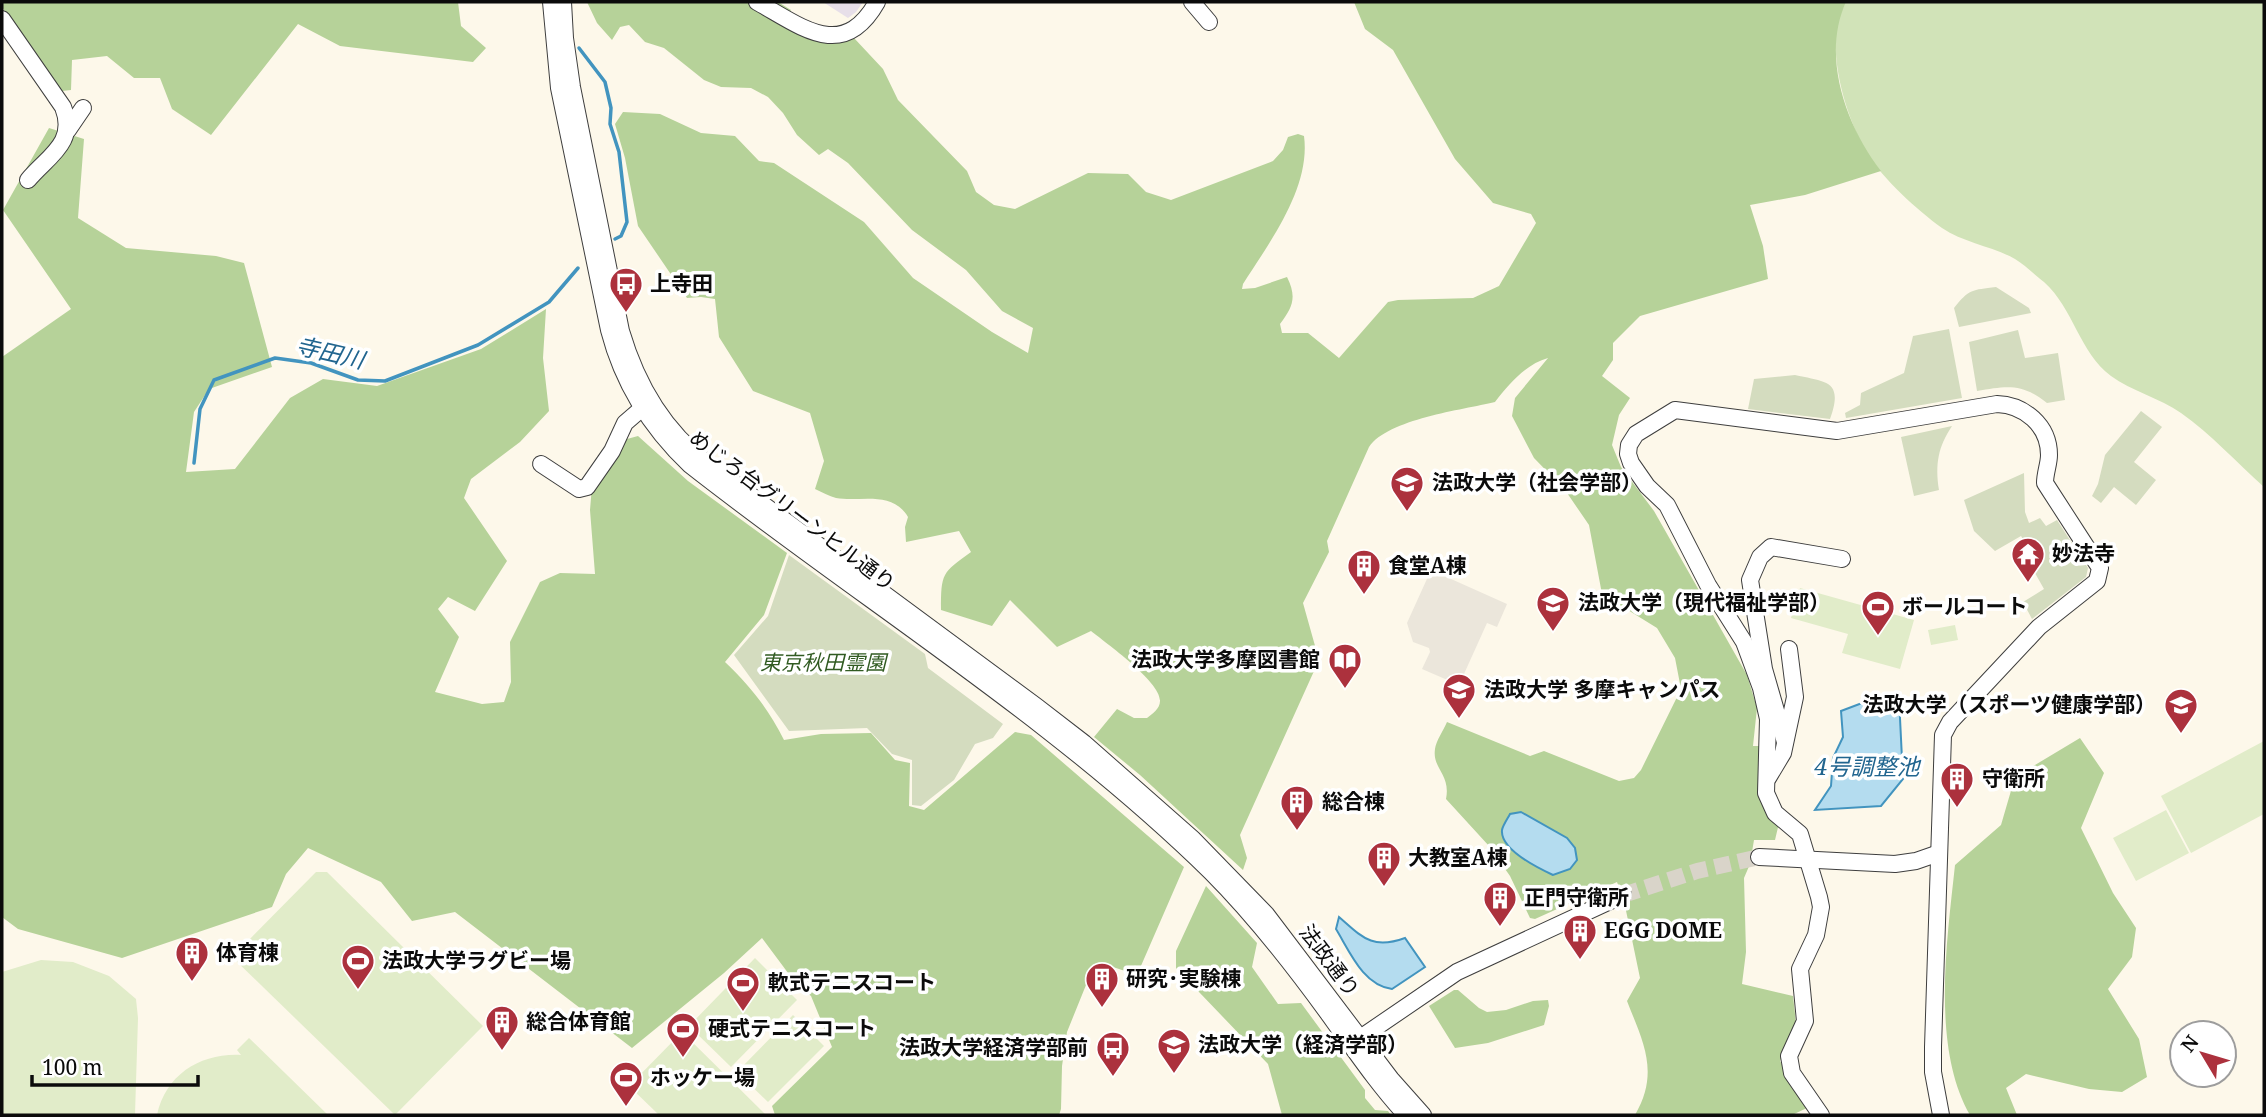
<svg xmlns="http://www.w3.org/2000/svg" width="2266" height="1117" font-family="'Noto Serif','Noto Sans JP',serif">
<rect width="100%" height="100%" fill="#fdf8ea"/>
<path fill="#e7dfe9" d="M823 2H863L856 12 848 18Z"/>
<path fill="#d1e3b8" d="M1846 2H2264V487C2237 463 2211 434 2181 413 2160 398 2131 391 2111 376 2079 352 2074 309 2044 282 2035 275 2025 265 2015 259 1992 246 1964 243 1942 228 1917 210 1883 179 1867 153 1847 120 1829 60 1838 21 1839 15 1843 8 1846 2Z"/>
<g fill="#b6d299">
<path d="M2 2H458L461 26 486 48 473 62 340 46 298 24 211 135 172 109 160 78H134L107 56 72 60 71 90 62 91 43 69 2 7Z"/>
<path d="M587 2H778L791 10 784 23C809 38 825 50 854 38L883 69 898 100 967 171 976 192 994 205 1015 209 1088 173 1128 174 1146 192 1171 200 1273 161 1283 150 1288 137 1298 134 1304 136C1311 188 1269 243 1243 284L1242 289 1255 288 1287 277C1297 297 1293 307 1280 324L1282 333H1308L1339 358 1388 302 1398 300 1473 298 1499 286 1536 223 1531 214 1493 203 1455 159 1393 50 1365 29 1354 2H1846C1821 56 1846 126 1881 171L1805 195 1750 205 1763 246 1768 279 1640 316 1613 343V360L1602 376 1630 398 1619 415 1612 445 1621 467 1654 511 1747 675 1757 708 1753 746H1762L1779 823 1775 840H1754L1750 864 1744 878 1746 952 1742 984 1793 996 1796 1023 1780 1061 1807 1108 1792 1115H1635C1660 1072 1643 1042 1627 1001L1640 978 1624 901 1617 882 1535 919 1530 918 1510 876 1489 846 1446 799C1451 774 1432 769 1435 749 1436 741 1443 731 1447 722L1530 756 1544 751 1619 781 1634 778 1641 770 1681 689 1675 658 1657 628 1602 594 1589 525 1565 490 1534 458 1512 416 1515 398 1548 358C1526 364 1508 385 1495 402 1462 410 1388 419 1369 447L1327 541 1329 552 1303 603 1319 660 1240 835 1247 858 1243 870 1140 775 1094 737 1117 709 1134 718H1147C1152 714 1160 709 1160 701 1161 682 1106 643 1091 631L1057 647 1010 600 992 626 941 610C941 573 942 573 971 552L959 531 906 542 905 527 908 517C892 490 862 502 836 498 829 496 822 492 815 489L824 461 810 413 753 391 719 337 715 299 701 297 687 298 638 226 625 158 615 124 623 112 660 114 701 133 735 136 759 161 774 163 864 222 913 278 992 332 1028 353 1033 328 1002 311 966 270 912 230 848 163 828 149 819 155 797 135 783 113 768 97 751 88 721 87 704 80 664 48 645 42 629 25 620 27 612 40 597 23Z"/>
<path d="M49 128 84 139 78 218 126 248 216 256 244 263 272 367 209 389 194 412 186 472 235 469 290 398 323 379 377 386 481 349 546 309 543 358 549 411 520 442 471 479 464 498 507 561 475 611 448 597 438 609 459 637 435 692 482 704 504 702 511 682 510 642 540 582 560 573 595 574 590 510 592 486 627 439 638 436 688 481 787 553 764 615 725 662C751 687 768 708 784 740L821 734 871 733 895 760 910 763 909 806 924 810 1015 732 1031 735 1184 867 1137 975 1101 963 1093 971 1086 985 1067 1032 1062 1066 1061 1109 1059 1115H775L772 1106 832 1047 811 996 797 985 762 938 724 973 632 1048 455 912 412 921 381 882 308 848 286 874 272 907 122 958 18 929 2 917V357L71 309 3 210Z"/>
<path d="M2080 738 2104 773 2081 828 2113 893 2136 928 2132 957 2108 989 2139 1039 2147 1077 2122 1092 2089 1089 2026 1074 2006 1088 2017 1115H1970C1931 1047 1947 941 1955 865L2001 825 2015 777Z"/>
<path d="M1206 886 1257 943 1252 967 1278 1004 1301 1003 1365 1090V1098L1375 1110 1388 1111 1391 1115H1282L1268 1064 1176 968V951Z"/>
<path d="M1454 990H1458L1479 1008 1487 1012 1506 1010 1533 1001 1548 1000 1549 1006 1544 1025 1488 1043 1455 1048 1429 1006Z"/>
</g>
<g fill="#d4dcbf">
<path d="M1996 287 2029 308 2031 313 1959 327 1954 308C1969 289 1972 290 1996 287Z"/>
<path d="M1949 329 1962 398 1846 418 1845 413 1860 405 1861 393 1904 373 1913 336Z"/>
<path d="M2018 330 2025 358 2058 353 2065 400 2047 403C2022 383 2007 386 1977 391L1969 342Z"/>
<path d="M1795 375C1826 382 1844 380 1830 419L1748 409 1754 379Z"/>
<path d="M2141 411 2162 427 2134 462 2156 480 2136 505 2114 487 2101 503 2092 496 2098 484 2105 455Z"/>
<path d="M1952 426C1938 447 1935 464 1939 490L1914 496 1901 437Z"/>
<path d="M2024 473 2025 512 2029 523 2040 518 2046 526 2057 520 2088 568 2086 577 2032 619 2023 602 2044 589 2027 559 2033 555 2021 536 1995 551 1974 531 1964 500Z"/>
<path d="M789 555 925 654 928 668 1003 724 993 738 975 744 954 780 921 806 912 805V760L892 754 867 728 789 731 734 655 768 616Z"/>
</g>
<g fill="#e1ecc9">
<path d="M1800 588 1914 620 1900 669 1842 653 1848 634 1791 618Z"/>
<path d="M1955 625 1958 640 1931 645 1928 630Z"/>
<path d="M2264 741V814L2191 853 2161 796Z"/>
<path d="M2166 810 2189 853 2136 881 2113 838Z"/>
<path d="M316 872H327L483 1026 395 1115 232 957Z"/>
<path d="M755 958 797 1000 731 1067 689 1026Z"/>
<path d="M41 960 73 962 109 976 136 999 138 1018 135 1115H2V972Z"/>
<path d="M793 1015 824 1046 768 1102 737 1072Z"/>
<path d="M682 1032 766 1115H659L629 1086Z"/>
<path d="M249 1038 328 1115H157C166 1074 201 1053 241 1055L237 1050Z"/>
</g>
<path fill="#ebe6db" d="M1431 570 1507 604 1497 627 1487 623 1459 685 1422 669 1430 652 1429 648 1413 642 1407 623Z"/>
<g fill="#b4dcef" stroke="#4294bf" stroke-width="2">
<path d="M1899 698 1903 779 1881 806 1815 810 1831 786 1833 758 1843 737 1841 711 1870 700Z"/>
<path d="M1521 812 1567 838 1575 848 1577 860 1570 869 1553 875C1538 868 1500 850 1502 830 1503 825 1508 818 1510 814Z"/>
<path d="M1339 917C1362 937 1372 950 1405 938L1425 967 1392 989C1363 985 1350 952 1336 929Z"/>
</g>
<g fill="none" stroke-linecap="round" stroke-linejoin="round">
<g stroke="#4294bf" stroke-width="3.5">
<path d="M579 48 605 82 611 108 610 124 619 152 627 222 621 236 615 239"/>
<path d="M194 463 200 409 214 380 275 358 311 363 358 380 385 381 478 345 549 302 578 268"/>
</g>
<path stroke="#d9d4c9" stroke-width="16" stroke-dasharray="16 8" stroke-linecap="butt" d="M1623 895 1697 871 1759 857"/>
<defs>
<g id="minor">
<path d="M551 2 559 88 609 330C623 384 650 427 690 465 863 601 1053 717 1211 872 1257 918 1297 970 1335 1023 1358 1055 1380 1087 1406 1115"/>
<path d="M563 2 565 38 572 87 621 331C636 382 663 430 707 463L1036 706 1084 743 1193 839 1266 914 1391 1079 1423 1115"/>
<path d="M757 2C802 27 843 62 877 2"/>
<path d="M1192 2 1209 22"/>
<path d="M2 19 63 107C77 143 48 156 28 180"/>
<path d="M68 130 83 108"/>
<path d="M541 464 579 489 587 487 612 451 625 423 647 404"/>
<path d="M1785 742 1764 669 1750 580 1760 557 1771 547 1842 559"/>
<path d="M1768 778 1783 753 1795 697 1789 649"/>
<path d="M1759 857 1895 864 1916 861 1939 853"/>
<path d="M1353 1043 1457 972 1623 895"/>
<path d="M1821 1115 1792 1073 1789 1056 1805 1021 1800 969 1816 935 1821 907 1819 897 1800 834 1775 813 1766 793 1768 719 1761 688 1744 642 1708 585 1667 505 1647 486 1631 463 1628 454 1629 445 1636 434 1675 410 1837 431 1997 404C2024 405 2049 425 2049 455 2049 464 2045 473 2045 483L2100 568 2097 581 2039 627 1950 722 1943 735 1933 1047V1072L1941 1115"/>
</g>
</defs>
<use href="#minor" stroke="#3e3e3e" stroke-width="18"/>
<use href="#minor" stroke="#fff" stroke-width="16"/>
</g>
<defs>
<symbol id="bus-pin" viewBox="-11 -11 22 30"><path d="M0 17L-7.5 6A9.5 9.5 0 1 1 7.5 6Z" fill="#ac313d" stroke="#fff"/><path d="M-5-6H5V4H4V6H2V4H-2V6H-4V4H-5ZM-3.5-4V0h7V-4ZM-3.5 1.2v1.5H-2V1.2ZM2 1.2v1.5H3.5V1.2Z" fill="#fff"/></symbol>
<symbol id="university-pin" viewBox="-11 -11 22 30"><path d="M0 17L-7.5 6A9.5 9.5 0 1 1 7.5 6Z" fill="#ac313d" stroke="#fff"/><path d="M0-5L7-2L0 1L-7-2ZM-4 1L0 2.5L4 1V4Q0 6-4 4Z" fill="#fff"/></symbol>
<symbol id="temple-pin" viewBox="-11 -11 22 30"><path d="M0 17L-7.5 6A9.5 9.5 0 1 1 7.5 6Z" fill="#ac313d" stroke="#fff"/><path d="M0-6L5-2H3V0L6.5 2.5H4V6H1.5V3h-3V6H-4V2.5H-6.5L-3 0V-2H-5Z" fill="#fff"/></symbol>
<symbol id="building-pin" viewBox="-11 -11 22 30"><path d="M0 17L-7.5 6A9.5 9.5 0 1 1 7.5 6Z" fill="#ac313d" stroke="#fff"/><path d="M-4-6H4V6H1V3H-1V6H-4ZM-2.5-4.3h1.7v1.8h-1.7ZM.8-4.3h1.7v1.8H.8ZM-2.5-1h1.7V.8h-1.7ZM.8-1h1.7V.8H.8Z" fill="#fff"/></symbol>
<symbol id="stadium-pin" viewBox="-11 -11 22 30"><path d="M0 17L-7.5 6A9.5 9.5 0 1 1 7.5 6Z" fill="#ac313d" stroke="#fff"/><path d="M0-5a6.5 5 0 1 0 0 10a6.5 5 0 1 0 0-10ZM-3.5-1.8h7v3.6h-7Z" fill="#fff"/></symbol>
<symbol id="library-pin" viewBox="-11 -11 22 30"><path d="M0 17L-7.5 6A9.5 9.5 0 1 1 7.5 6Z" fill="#ac313d" stroke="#fff"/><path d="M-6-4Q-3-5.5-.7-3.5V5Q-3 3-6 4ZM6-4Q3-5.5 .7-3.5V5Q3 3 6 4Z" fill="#fff"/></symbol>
</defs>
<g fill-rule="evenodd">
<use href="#bus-pin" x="607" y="265" width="38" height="52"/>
<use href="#university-pin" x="1388" y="464" width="38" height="52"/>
<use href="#temple-pin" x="2009" y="535" width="38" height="52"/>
<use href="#building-pin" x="1345" y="547" width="38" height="52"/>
<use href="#university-pin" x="1534" y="584" width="38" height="52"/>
<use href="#stadium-pin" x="1859" y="588" width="38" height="52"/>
<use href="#library-pin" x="1326" y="641" width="38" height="52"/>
<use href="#university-pin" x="1440" y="671" width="38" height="52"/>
<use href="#university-pin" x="2162" y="686" width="38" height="52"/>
<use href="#building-pin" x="1938" y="760" width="38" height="52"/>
<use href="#building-pin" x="1278" y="783" width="38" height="52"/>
<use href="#building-pin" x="1365" y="839" width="38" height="52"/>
<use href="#building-pin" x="1481" y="879" width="38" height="52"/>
<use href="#building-pin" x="1561" y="912" width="38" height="52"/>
<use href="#building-pin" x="173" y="934" width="38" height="52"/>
<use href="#stadium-pin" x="339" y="942" width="38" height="52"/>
<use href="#building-pin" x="1083" y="960" width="38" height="52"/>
<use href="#stadium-pin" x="724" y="964" width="38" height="52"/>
<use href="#building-pin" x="483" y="1003" width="38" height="52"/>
<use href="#stadium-pin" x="664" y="1010" width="38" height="52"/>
<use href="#university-pin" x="1155" y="1026" width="38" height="52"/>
<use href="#bus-pin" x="1094" y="1029" width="38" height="52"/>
<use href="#stadium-pin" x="607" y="1059" width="38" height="52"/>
</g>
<g text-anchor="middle" stroke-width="7" stroke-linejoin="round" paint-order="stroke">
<g font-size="21" font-weight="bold" fill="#0b0b0b" stroke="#fff" text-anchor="start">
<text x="650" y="291">上寺田</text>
<text x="1432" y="490">法政大学（社会学部）</text>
<text x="2052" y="561">妙法寺</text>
<text x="1388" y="573">食堂A棟</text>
<text x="1578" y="610">法政大学（現代福祉学部）</text>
<text x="1902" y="614">ボールコート</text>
<text x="1320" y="667" text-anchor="end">法政大学多摩図書館</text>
<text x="1484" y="697">法政大学 多摩キャンパス</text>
<text x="2156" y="712" text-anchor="end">法政大学（スポーツ健康学部）</text>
<text x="1982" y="786">守衛所</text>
<text x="1322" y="809">総合棟</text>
<text x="1408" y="865">大教室A棟</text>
<text x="1524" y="905">正門守衛所</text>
<text x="1604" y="938">EGG DOME</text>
<text x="216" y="960">体育棟</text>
<text x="382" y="968">法政大学ラグビー場</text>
<text x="1126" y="986">研究･実験棟</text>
<text x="768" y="990">軟式テニスコート</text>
<text x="526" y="1029">総合体育館</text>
<text x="708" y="1036">硬式テニスコート</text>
<text x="1198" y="1052">法政大学（経済学部）</text>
<text x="1088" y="1055" text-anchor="end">法政大学経済学部前</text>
<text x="650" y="1085">ホッケー場</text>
</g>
<g font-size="21" fill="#0b0b0b" stroke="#fff">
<text transform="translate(792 511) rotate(37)" y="7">めじろ台グリーンヒル通り</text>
<text transform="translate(1329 961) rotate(53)" y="7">法政通り</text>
</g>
<g font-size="21" font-style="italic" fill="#315b22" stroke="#fff">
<text x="823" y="670">東京秋田霊園</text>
</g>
<g font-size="23" font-style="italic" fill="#21658f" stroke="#fff">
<text transform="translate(330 353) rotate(13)" y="8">寺田川</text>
<text x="1867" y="775">4号調整池</text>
</g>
</g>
<rect width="2266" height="1117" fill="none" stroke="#0b0b0b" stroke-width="7"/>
<g transform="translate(2203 1054) rotate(308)"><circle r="33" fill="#ffffff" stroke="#9d9d9d" stroke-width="2"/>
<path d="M0-5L12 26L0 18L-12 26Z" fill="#ac313d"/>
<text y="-10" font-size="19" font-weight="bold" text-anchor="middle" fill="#0b0b0b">N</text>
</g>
<path d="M32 1075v10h166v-10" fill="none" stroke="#0b0b0b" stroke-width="3.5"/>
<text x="42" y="1075" font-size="21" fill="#0b0b0b" stroke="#ffffff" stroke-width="5" paint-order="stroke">100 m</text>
</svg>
